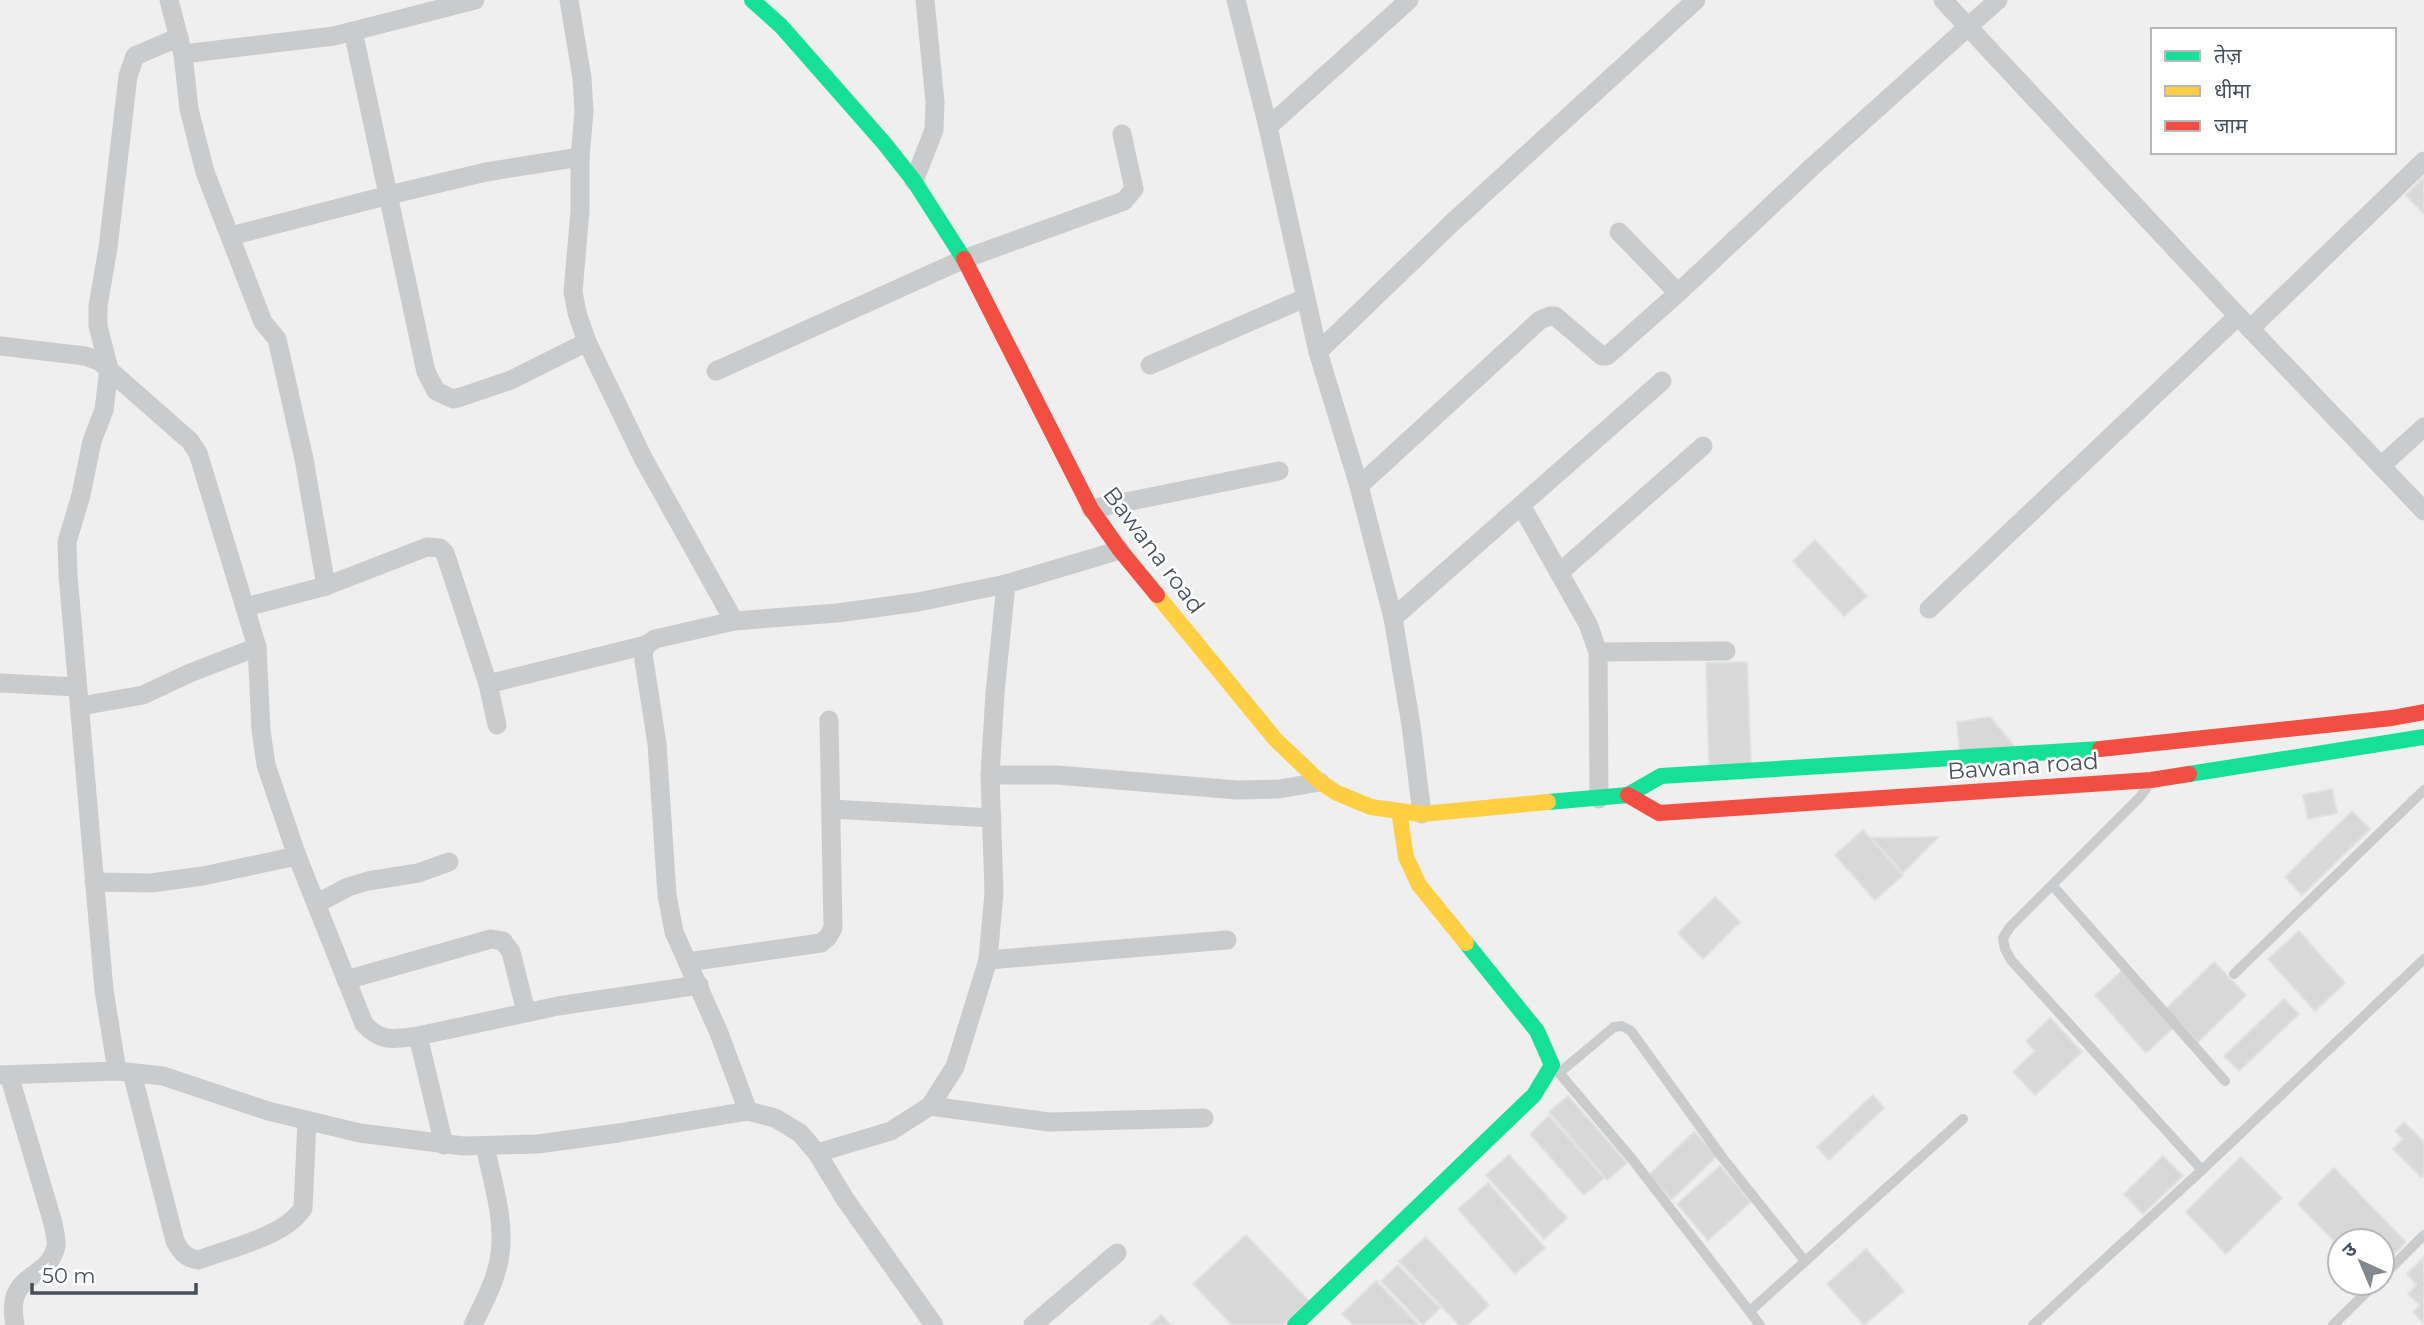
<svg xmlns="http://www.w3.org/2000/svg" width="2424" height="1325" font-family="Montserrat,'Noto Sans Devanagari',sans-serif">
<rect width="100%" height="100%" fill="#efefef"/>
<g fill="#d8d8d9" stroke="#e0e1e2" stroke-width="2">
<path d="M2424 177V214L2406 195Z"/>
<path d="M1815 540 1867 596 1844 616 1793 561Z"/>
<path d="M1747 662 1751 764 1709 765 1706 663Z"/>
<path d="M1990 717 2016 748 1960 753 1957 722Z"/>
<path d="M2332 789 2337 813 2308 819 2303 795Z"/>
<path d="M2352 811 2370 829 2302 895 2285 877Z"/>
<path d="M1863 830 1903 875 1875 900 1835 855Z"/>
<path d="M1938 837 1903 873 1872 838Z"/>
<path d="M1715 897 1740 922 1703 959 1678 933Z"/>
<path d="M2299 931 2345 983 2315 1011 2268 959Z"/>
<path d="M2214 962 2246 995 2198 1042 2166 1009Z"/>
<path d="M2122 971 2173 1028 2146 1053 2095 995Z"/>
<path d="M2284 999 2299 1014 2239 1071 2224 1056Z"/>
<path d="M2050 1018 2082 1052 2035 1095 2013 1072 2035 1051 2026 1041Z"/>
<path d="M1873 1095 1884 1108 1829 1160 1817 1147Z"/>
<path d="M1568 1096 1627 1163 1607 1180 1549 1112Z"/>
<path d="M1549 1116 1604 1178 1584 1195 1530 1134Z"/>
<path d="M2404 1122 2424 1142V1175L2421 1177 2393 1149 2403 1139 2395 1131Z"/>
<path d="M1694 1132 1717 1156 1672 1199 1649 1175Z"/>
<path d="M1509 1155 1567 1218 1544 1239 1486 1175Z"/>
<path d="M2163 1156 2183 1176 2143 1214 2124 1194Z"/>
<path d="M2241 1157 2282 1198 2226 1254 2186 1212Z"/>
<path d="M1720 1166 1751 1202 1708 1240 1677 1204Z"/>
<path d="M2334 1168 2406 1242 2382 1266V1241H2340V1247L2298 1204Z"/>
<path d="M1488 1183 1545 1248 1515 1274 1458 1209Z"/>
<path d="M1246 1235 1309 1301 1283 1325H1232L1193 1284Z"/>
<path d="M1426 1237 1489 1305 1467 1325H1459L1399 1261Z"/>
<path d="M1866 1249 1904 1291 1864 1325 1827 1284Z"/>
<path d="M2424 1257V1324L2413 1312 2420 1305 2408 1294 2417 1285 2407 1274Z"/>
<path d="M1398 1265 1440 1308 1423 1325 1381 1281Z"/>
<path d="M1376 1281 1419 1325H1353L1342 1314Z"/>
<path d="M1161 1315 1171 1325H1150Z"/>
</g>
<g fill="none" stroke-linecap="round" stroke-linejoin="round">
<g stroke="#c9cbcd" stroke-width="10">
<path d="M2147 787 2140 797 2010 927 2003 938 2005 949 2011 960 2202 1170"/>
<path d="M2053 886 2225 1081"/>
<path d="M2234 974 2424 790"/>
<path d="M1555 1068 1632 1159 1760 1325"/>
<path d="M1559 1073 1614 1027 1622 1026 1631 1031 1722 1157 1805 1261"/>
<path d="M2382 1277 2424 1235"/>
<path d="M1750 1311 1963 1119"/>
<path d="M2033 1325 2202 1170 2424 959"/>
<path d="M2333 1325 2376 1283"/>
</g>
<g stroke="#c9cbcd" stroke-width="19">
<path d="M169 0 183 54 189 109 205 172 263 322 277 339 304 459 326 586 246 607"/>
<path d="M569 0 582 78 584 112 580 157V211L573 292 577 313 587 342 643 458 734 621"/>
<path d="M1236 0 1268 127 1318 352 1359 486 1393 618 1411 725 1422 814"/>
<path d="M1943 0 2238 316 2424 511"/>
<path d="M353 31 426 372 436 391 453 399 461 397 511 380 587 342"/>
<path d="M183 54 334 36 475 0"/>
<path d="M1268 127 1409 0"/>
<path d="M914 181 934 130 935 102 925 0"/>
<path d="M1619 232 1678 293 1812 167 1998 0"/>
<path d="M231 236 389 195 486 172 580 157"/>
<path d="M2250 329 2424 161"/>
<path d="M0 346 85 356 99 361 190 441 198 453 257 647 261 730 266 765 297 856 364 1024C382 1043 394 1039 418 1036L444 1145"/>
<path d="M1318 352 1453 222 1696 0"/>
<path d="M1150 365 1305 298"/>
<path d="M716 371 964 259 1124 201 1134 189 1122 134"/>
<path d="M2381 466 2424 427"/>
<path d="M1359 486 1540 320 1550 316H1555L1602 356H1607L1678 293"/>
<path d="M1521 505 1588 624 1598 652 1599 799"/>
<path d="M1091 509 1279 471"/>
<path d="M1120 550 1006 584 995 693 990 775H1057L1237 790 1279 789 1320 782"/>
<path d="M1559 573 1703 446"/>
<path d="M326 586 427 547 440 548 445 553 488 684 646 645"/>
<path d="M1929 609 2238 316"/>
<path d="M1393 618 1662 381"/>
<path d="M1598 652 1726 651"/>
<path d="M0 683 77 687"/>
<path d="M488 684 497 725"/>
<path d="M81 706 143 695 190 673 257 647"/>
<path d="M831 809 992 818"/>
<path d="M94 882 151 883 203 876 297 856"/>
<path d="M316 904 348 887 368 881 418 873 449 862"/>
<path d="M988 960 1227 940"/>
<path d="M688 962 821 943 828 937 833 928 829 720"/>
<path d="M346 980 491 939 503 941 511 952 526 1012"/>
<path d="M418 1036 558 1006 699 985"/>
<path d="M117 1071 104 990 68 575 67 542 81 495 92 441 104 410 109 369 98 326V306L108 248 128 76 135 56 179 37"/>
<path d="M132 1073 175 1241C181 1252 185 1258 199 1260 230 1248 286 1236 303 1208L307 1121"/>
<path d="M0 1075 117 1071 163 1076 268 1111 360 1133 463 1146 538 1144 618 1133 748 1111 775 1118 800 1133 817 1153 845 1199 934 1325"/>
<path d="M9 1075 53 1223C54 1230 57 1239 56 1246 49 1282 4 1270 15 1325"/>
<path d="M930 1106 1049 1122 1204 1118"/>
<path d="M748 1111 719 1033 674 932 667 895 657 744 643 654 646 645 655 639 734 621 837 613 918 602 1006 584"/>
<path d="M817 1153 891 1131 930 1106 955 1067 988 960 994 892 990 775"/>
<path d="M473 1325C484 1302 497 1279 500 1254 505 1219 492 1180 485 1146"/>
<path d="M1033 1325 1117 1253"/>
</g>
<g stroke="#16e098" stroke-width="16">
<path d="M752 0 781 26 884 143 914 181 964 259"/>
<path d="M2189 774 2424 737"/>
<path d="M1548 802 1628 795 1661 776 2100 749"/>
<path d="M1295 1325 1534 1095 1552 1065 1537 1031 1466 943"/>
</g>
<g stroke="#ffcf43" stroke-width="16">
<path d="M1157 595 1275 739 1320 782 1337 793 1371 807 1422 814 1548 802"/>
<path d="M1399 811 1406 857 1419 885 1466 943"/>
</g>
<g stroke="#f24e42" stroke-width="16">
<path d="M964 259 1091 509 1120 550 1157 595"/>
<path d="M2100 749 2392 718 2424 712"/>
<path d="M1628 795 1659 813 2151 780 2189 774"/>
</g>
</g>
<g text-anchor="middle" stroke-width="5" stroke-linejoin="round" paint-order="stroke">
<g font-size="23" fill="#47505a" stroke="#fff">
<text transform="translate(1154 550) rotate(53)" y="8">Bawana road</text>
<text transform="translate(2023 766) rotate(-4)" y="8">Bawana road</text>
</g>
</g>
<rect x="2151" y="28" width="245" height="126" fill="#ffffff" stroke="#b5b9bd" stroke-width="2"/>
<rect x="2165" y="51" width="35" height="10" fill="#16e098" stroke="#b5b9bd" stroke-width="2"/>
<text x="2214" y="63" font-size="21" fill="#47505a">तेज़</text>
<rect x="2165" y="86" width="35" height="10" fill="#ffcf43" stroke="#b5b9bd" stroke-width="2"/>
<text x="2214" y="98" font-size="21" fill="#47505a">धीमा</text>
<rect x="2165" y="121" width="35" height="10" fill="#f24e42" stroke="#b5b9bd" stroke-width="2"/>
<text x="2214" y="133" font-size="21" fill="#47505a">जाम</text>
<g transform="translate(2361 1262) rotate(316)"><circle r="33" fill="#ffffff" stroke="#b5b9bd" stroke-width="2"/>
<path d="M0-5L12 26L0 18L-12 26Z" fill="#82888e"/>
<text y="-10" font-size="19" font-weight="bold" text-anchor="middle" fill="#47505a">उ</text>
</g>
<path d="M32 1283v10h164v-10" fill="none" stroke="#47505a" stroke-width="3.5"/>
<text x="42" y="1283" font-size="21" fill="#47505a" stroke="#ffffff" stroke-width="5" paint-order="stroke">50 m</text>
</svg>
